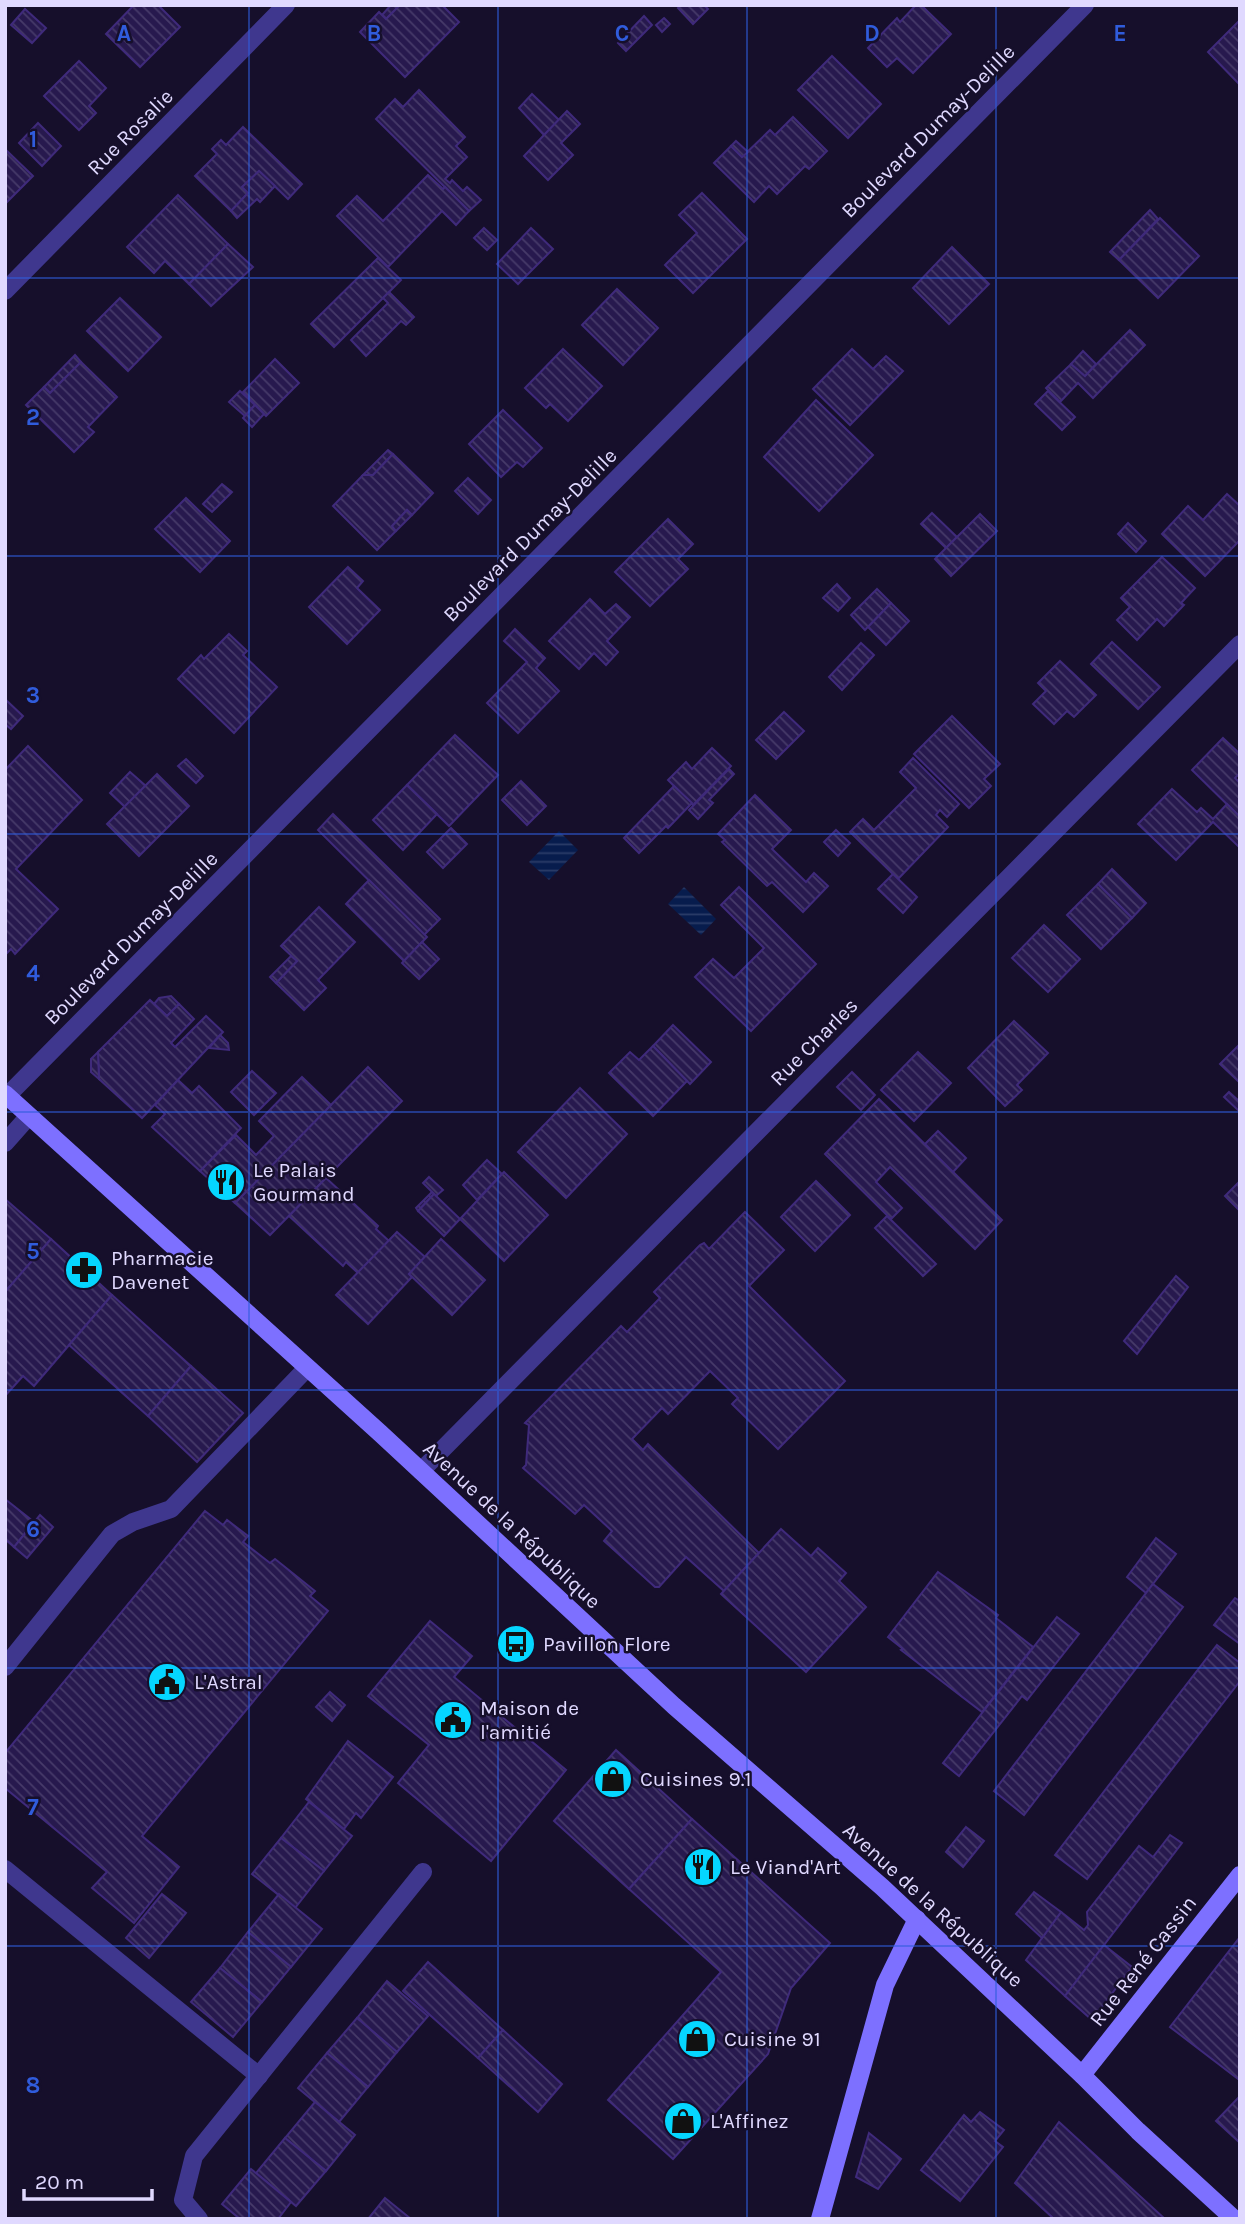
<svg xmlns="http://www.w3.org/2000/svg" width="1245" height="2224" font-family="Karla,sans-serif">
<defs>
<pattern id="water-rules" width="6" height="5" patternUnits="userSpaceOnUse" patternTransform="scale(1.75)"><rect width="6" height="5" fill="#071c4d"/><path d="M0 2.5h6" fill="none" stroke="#2b3c68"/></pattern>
<pattern id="building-back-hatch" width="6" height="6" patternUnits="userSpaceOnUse" patternTransform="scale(1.75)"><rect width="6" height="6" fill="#27194e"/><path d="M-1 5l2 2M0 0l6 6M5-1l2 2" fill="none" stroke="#463a69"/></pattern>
</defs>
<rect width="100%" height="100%" fill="#160f2b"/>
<g fill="url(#water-rules)">
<path d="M559 831 578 850 549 880 529 862Z"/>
<path d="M684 887 716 919 701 935 668 904Z"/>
</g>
<g fill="url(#building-back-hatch)" stroke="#3f2a7b" stroke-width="2">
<path d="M134 5H158L180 27 140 67 106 34Z"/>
<path d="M391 5H400L386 19 382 15Z"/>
<path d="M400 5H442L459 22 405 77 360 32 379 12 386 19Z"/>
<path d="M681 5H704L708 9 693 24 678 8Z"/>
<path d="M916 5H921L951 34 913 73 897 58 887 67 868 48 897 18 900 22Z"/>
<path d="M25 9 46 28 32 43 11 25Z"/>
<path d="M644 16 652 25 626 51 618 43Z"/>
<path d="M664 18 670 24 662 32 656 25Z"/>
<path d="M1240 20V85L1208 52Z"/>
<path d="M832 56 881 104 848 138 798 90Z"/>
<path d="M79 61 106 88 89 106 96 113 79 130 44 96Z"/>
<path d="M419 90 465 137 456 146 467 157 445 179 450 183 452 180 463 191 467 187 481 200 469 211 376 119 395 99 403 107Z"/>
<path d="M532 94 559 120 544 135 519 108Z"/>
<path d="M567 111 580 124 561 143 573 155 548 180 524 156Z"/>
<path d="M793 117 827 151 809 169 805 166 777 194 769 186 754 202 714 163 731 146 742 157 770 130 775 135Z"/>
<path d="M38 123 61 146 42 166 19 143Z"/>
<path d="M243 127 302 184 288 199 259 171 242 187 248 193 231 211 195 176 217 154 212 149 221 140 226 145Z"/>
<path d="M736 141 748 152 742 157 731 146Z"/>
<path d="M5 149 33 176 5 204Z"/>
<path d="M259 171 275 186 260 202 257 199 237 218 231 211 248 193 242 187Z"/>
<path d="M428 175 443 189 445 187 469 211 456 225 442 211 388 267 337 216 357 196 383 221Z"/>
<path d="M702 193 747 239 693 293 665 265 697 233 679 215Z"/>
<path d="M178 195 228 244 189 284 165 261 154 273 127 247Z"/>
<path d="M1150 210 1158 219 1119 260 1110 252Z"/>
<path d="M1160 218 1199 256 1158 298 1119 260Z"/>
<path d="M484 228 497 240 487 250 474 238Z"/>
<path d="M531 228 553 249 518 284 497 264Z"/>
<path d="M228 244 253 267 211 306 189 284Z"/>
<path d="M952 247 989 284 949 324 913 288Z"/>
<path d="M378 258 401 280 334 347 311 324Z"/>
<path d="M617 289 658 328 623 365 582 325Z"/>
<path d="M389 292 414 317 406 325 401 321 366 356 351 340 388 303 383 298Z"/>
<path d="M120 298 161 337 128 371 87 331Z"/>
<path d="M1130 330 1145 345 1093 398 1078 383 1060 402 1046 388 1071 364 1085 376Z"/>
<path d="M563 349 602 386 568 421 550 404 546 408 525 388Z"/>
<path d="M852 349 873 369 886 356 903 371 850 425 813 389Z"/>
<path d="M1083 351 1096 364 1085 376 1071 364Z"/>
<path d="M75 355 81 362 50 393 44 387Z"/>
<path d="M275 359 299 383 266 416 243 392Z"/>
<path d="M81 362 117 397 88 427 94 432 74 452 26 405 44 387 50 393Z"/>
<path d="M240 391 255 405 245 416 229 402Z"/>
<path d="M1048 391 1075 417 1062 430 1035 404Z"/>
<path d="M816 400 873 455 819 511 764 457Z"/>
<path d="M255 405 264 414 252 427 243 418Z"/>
<path d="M503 410 542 448 523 467 517 462 501 477 469 444Z"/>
<path d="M388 450 393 454 373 475H363Z"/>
<path d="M393 454 433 493 412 515 407 510 392 526 396 531 377 550 333 506 363 475H373Z"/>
<path d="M468 478 491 500 478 514 455 491Z"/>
<path d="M222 484 232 492 212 512 203 504Z"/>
<path d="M1227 494 1240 506V540L1205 576 1162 534 1188 506 1203 520Z"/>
<path d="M186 498 230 541 200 572 155 529Z"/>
<path d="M407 510 412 515 396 531 392 526Z"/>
<path d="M932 513 957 537 946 548 921 524Z"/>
<path d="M980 514 997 531 951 576 935 559Z"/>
<path d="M668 519 693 544 678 559 688 569 650 606 615 572Z"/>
<path d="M1128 523 1146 541 1136 552 1118 534Z"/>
<path d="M1162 557 1195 588 1181 603 1184 605 1164 626 1157 619 1137 640 1117 620 1130 607 1121 598Z"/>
<path d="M348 567 363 581 357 588 380 610 347 644 309 607Z"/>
<path d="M837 584 850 598 838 611 823 598Z"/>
<path d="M877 589 891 603 865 630 851 615Z"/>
<path d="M590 599 605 614 616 604 630 617 607 641 618 652 606 665 594 653 579 669 549 641Z"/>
<path d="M891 603 909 621 886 645 868 627Z"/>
<path d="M515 629 545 658 536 668 559 691 518 733 487 703 527 662 504 641Z"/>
<path d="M229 634 247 651 243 655 277 687 234 733 178 679 201 655 204 659Z"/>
<path d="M1112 642 1160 687 1138 709 1091 664Z"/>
<path d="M861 643 874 655 842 690 829 677Z"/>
<path d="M1060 661 1096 695 1074 717 1067 711 1054 724 1033 704 1046 691 1038 683Z"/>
<path d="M5 699 23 716 11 729 5 724Z"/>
<path d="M784 712 804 731 776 759 756 740Z"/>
<path d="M952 716 1000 764 984 779 991 786 969 808 914 754Z"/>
<path d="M455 735 498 775 449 826 407 785Z"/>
<path d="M1223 738 1240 754V773L1235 778 1240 783V817L1192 770Z"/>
<path d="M28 746 82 800 16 869 58 909 15 954 11 949 5 955V770Z"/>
<path d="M712 748 731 766 693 805 668 780 686 762 692 769Z"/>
<path d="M913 758 959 804 947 817 940 810 936 815 948 827 898 879 850 832 863 819 874 830 916 788 900 772Z"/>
<path d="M186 759 203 776 196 783 178 766Z"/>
<path d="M729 769 734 774 709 800 713 803 698 819 689 810Z"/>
<path d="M130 772 146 786 125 807 110 793Z"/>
<path d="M157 774 189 806 139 856 107 824Z"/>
<path d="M521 781 546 806 527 825 502 800Z"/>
<path d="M407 785 437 814 403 850 373 820Z"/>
<path d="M674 786 692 803 668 828 666 826 639 853 624 838Z"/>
<path d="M1172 789 1197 812 1201 808 1213 819 1227 804 1240 817V848L1213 822 1176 860 1138 824Z"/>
<path d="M755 795 791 830 772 849 806 882 814 873 828 886 803 912 772 882 767 886 722 842 725 840 718 834Z"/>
<path d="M333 814 440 919 424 935 318 830Z"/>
<path d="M451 828 467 844 443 868 427 852Z"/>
<path d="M836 830 850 843 838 856 824 842Z"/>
<path d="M1112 869 1146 903 1132 918 1098 884Z"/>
<path d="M893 874 917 897 903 913 878 889Z"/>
<path d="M369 880 427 937 404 961 346 904Z"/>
<path d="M1098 884 1132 918 1101 949 1067 915Z"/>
<path d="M739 887 816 964 751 1031 695 977 713 959 734 978 764 948 721 905Z"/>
<path d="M319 907 355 942 318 980 326 988 304 1010 276 983 297 961 281 946Z"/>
<path d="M1044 925 1080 959 1048 992 1012 958Z"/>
<path d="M422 942 439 959 419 979 402 963Z"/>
<path d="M291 956 297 961 276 983 270 977Z"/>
<path d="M171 996 179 1004 167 1016 154 1004 159 998Z"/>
<path d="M150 1000 167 1016 179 1004 194 1019 171 1043 175 1047 206 1016 223 1032 142 1118 99 1079 98 1052Z"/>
<path d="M1014 1021 1048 1053 1017 1085 1022 1090 1005 1106 968 1068Z"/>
<path d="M673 1025 711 1062 690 1084 653 1046Z"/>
<path d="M220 1035 228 1043 229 1050 209 1048Z"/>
<path d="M1240 1044V1083L1220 1064Z"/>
<path d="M653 1046 687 1081 653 1116 609 1073 630 1052 639 1060Z"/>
<path d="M98 1052 99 1079 91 1072V1059Z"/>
<path d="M918 1052 951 1083 914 1121 881 1090Z"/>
<path d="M368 1067 402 1101 270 1235 235 1203Z"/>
<path d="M252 1071 276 1093 254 1115 231 1092Z"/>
<path d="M852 1072 875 1095 861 1110 837 1087Z"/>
<path d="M302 1077 331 1105 235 1203 200 1171 236 1135 256 1155 274 1136 259 1121Z"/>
<path d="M178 1080 192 1093 199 1086 241 1128 200 1171 152 1127 165 1114 155 1105Z"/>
<path d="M580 1088 627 1134 566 1198 518 1152Z"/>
<path d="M1229 1092 1240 1102V1112L1224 1097Z"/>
<path d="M879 1099 1002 1220 975 1249 890 1167 876 1182 902 1208 891 1219 825 1154Z"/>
<path d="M938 1131 966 1158 953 1172 925 1144Z"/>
<path d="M487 1160 502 1174 477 1200 463 1185Z"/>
<path d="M504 1172 548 1215 504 1261 460 1219Z"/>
<path d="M429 1177 443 1190 436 1196 423 1183Z"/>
<path d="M326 1178 378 1226 376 1229 389 1241 358 1273 346 1262 343 1266 289 1216Z"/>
<path d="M816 1181 850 1215 815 1251 781 1217Z"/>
<path d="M1240 1181V1211L1225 1196Z"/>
<path d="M432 1192 434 1194 418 1211 416 1208Z"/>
<path d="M434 1194 460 1219 444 1236 418 1211Z"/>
<path d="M5 1199 51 1239 5 1292Z"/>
<path d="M745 1212 784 1250 749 1286 845 1381 778 1449 732 1404 738 1398 710 1371 668 1414 662 1408 632 1439 643 1450 648 1444 759 1553 724 1591 686 1557 659 1587H655L604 1541 612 1531 584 1505 575 1514 523 1468 526 1465 529 1425 525 1423 621 1326 627 1332 660 1298 654 1292 700 1245 704 1243 709 1249Z"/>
<path d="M887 1216 936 1264 923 1276 875 1228Z"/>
<path d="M397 1232 425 1257 409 1274 412 1277 368 1324 336 1295Z"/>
<path d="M51 1239 112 1295 34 1386 23 1376 5 1396V1292Z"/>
<path d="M441 1239 485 1280 452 1315 409 1274Z"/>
<path d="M1176 1276 1188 1287 1137 1354 1124 1341Z"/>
<path d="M112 1295 191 1366 148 1416 69 1345Z"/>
<path d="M191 1366 243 1413 197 1462 148 1416Z"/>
<path d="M5 1499 34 1522 14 1547 5 1539Z"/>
<path d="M205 1511 223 1525 227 1520 248 1536 243 1542 270 1563 275 1559 315 1591 310 1596 328 1611 142 1836 179 1867 134 1923 92 1888 107 1872 5 1788V1753Z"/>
<path d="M40 1515 53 1527 27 1558 14 1547Z"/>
<path d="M781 1529 811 1556 818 1548 846 1573 839 1581 866 1607 806 1672 721 1594Z"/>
<path d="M1156 1538 1176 1554 1146 1593 1127 1577Z"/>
<path d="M938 1572 998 1615 996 1618 1033 1647 982 1712 901 1650 903 1649 888 1637Z"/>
<path d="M1153 1584 1183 1607 1024 1815 994 1791Z"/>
<path d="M1235 1598 1240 1601V1644L1214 1625Z"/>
<path d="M1057 1617 1079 1634 1027 1700 1022 1696 959 1776 943 1763Z"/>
<path d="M430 1621 472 1656 454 1677 566 1770 491 1861 398 1783 429 1745 368 1696Z"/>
<path d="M1217 1645 1240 1663V1681L1087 1879 1055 1855Z"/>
<path d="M330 1692 345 1705 332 1721 316 1707Z"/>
<path d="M348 1741 393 1777 361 1818 356 1813 344 1829 306 1799Z"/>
<path d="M616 1750 692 1819 629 1889 554 1821Z"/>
<path d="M309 1802 352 1836 324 1871 281 1838Z"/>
<path d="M692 1819 830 1943 791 1988 768 2054 673 2159 608 2100 721 1972 629 1889Z"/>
<path d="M966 1827 984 1841 963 1867 946 1852Z"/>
<path d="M1170 1835 1182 1843 1065 1996 1026 1960 1061 1912 1084 1930 1088 1925 1087 1912 1139 1846 1153 1857Z"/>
<path d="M281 1838 324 1871 295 1908 252 1874Z"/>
<path d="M1034 1892 1061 1912 1042 1938 1016 1914Z"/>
<path d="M162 1894 186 1913 149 1958 126 1938Z"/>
<path d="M279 1894 322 1929 291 1967 248 1932Z"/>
<path d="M248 1932 291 1967 262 2002 220 1968Z"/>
<path d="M1240 1937V2077L1238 2079 1170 2027Z"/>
<path d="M1104 1945 1132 1967 1092 2020 1065 1996Z"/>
<path d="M428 1962 503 2030 478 2058 403 1991Z"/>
<path d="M220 1968 262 2002 233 2037 191 2002Z"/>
<path d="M387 1981 428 2016 397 2052 357 2018Z"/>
<path d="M357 2018 397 2052 368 2087 327 2053Z"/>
<path d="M503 2030 562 2084 538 2112 478 2058Z"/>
<path d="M327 2053 368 2087 339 2122 298 2088Z"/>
<path d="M1240 2096V2143L1216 2121Z"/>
<path d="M315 2102 355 2135 326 2171 285 2138Z"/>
<path d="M980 2112 1004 2130 995 2141 1003 2147 960 2201 921 2170 964 2115 971 2122Z"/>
<path d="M1059 2122 1165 2219H1054L1015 2183Z"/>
<path d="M869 2133 901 2159 878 2189 856 2177Z"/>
<path d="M285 2138 326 2171 296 2206 256 2173Z"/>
<path d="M251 2169 291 2202 278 2219H240L222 2204Z"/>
<path d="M385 2198 411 2219H368Z"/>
</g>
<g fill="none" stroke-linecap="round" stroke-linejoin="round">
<g stroke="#3f378e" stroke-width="18">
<path d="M5 1667 112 1534 133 1522 171 1509 307 1368"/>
<path d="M5 1869 259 2076"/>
</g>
<g stroke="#3f378e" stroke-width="18">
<path d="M5 291 286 5"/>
<path d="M7 1096 1085 5"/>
<path d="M5 1143 28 1117"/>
<path d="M421 1471 1240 644"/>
<path d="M199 2219 183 2200 194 2156 423 1872"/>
</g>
<g stroke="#7d70ff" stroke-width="18">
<path d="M5 1094 380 1433 674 1706 882 1887 1082 2075 1138 2131 1234 2219"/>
<path d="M1082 2075 1240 1875"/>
<path d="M820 2219 885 1985 917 1919"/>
</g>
</g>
<path fill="none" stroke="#305cdc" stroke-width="2" stroke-opacity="0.55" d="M249 5V2219M498 5V2219M747 5V2219M996 5V2219M5 278H1240M5 556H1240M5 834H1240M5 1112H1240M5 1390H1240M5 1668H1240M5 1946H1240"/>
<defs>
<symbol id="restaurant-disc" viewBox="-11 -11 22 22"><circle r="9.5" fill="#05d6ff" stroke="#160f2b"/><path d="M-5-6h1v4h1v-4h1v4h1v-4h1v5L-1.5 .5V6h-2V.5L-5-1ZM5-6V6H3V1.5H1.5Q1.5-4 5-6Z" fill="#111"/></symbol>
<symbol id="pharmacy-disc" viewBox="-11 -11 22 22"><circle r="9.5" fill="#05d6ff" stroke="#160f2b"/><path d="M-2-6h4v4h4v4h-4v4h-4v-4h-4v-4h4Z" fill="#111"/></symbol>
<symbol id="bus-disc" viewBox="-11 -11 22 22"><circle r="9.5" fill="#05d6ff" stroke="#160f2b"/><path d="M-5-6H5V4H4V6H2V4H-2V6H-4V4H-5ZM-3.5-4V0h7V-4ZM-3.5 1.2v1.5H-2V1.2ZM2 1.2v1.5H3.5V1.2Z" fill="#111"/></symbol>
<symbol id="civic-disc" viewBox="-11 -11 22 22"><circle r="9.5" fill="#05d6ff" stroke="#160f2b"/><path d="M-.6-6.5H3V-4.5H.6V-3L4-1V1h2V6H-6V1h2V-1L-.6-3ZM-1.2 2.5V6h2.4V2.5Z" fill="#111"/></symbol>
<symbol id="shop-disc" viewBox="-11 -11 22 22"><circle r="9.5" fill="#05d6ff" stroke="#160f2b"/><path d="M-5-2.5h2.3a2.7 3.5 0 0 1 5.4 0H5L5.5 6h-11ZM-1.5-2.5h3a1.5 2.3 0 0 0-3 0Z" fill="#111"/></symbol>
</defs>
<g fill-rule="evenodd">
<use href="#restaurant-disc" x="204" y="1160" width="44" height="44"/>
<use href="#pharmacy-disc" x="62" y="1248" width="44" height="44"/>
<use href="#bus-disc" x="494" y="1622" width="44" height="44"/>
<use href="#civic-disc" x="145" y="1660" width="44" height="44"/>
<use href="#civic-disc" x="431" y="1698" width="44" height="44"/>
<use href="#shop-disc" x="591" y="1757" width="44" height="44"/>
<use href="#restaurant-disc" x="681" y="1845" width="44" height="44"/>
<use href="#shop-disc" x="675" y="2017" width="44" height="44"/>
<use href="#shop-disc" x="661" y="2099" width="44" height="44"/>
</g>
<g text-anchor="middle" stroke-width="5" stroke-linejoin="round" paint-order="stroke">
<g font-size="21" fill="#e0d9ff" stroke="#160f2b">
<text transform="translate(928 131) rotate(-45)" y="7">Boulevard Dumay-Delille</text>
<text transform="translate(130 132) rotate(-45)" y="7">Rue Rosalie</text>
<text transform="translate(530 535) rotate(-45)" y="7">Boulevard Dumay-Delille</text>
<text transform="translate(131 938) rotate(-45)" y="7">Boulevard Dumay-Delille</text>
<text transform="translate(814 1042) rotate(-45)" y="7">Rue Charles</text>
<text transform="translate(512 1525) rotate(43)" y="7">Avenue de la République</text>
<text transform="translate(933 1905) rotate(42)" y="7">Avenue de la République</text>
<text transform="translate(1143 1961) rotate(-52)" y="7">Rue René Cassin</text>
</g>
<g font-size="21" fill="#e0d9ff" stroke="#160f2b" text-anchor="start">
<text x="253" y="1177">Le Palais<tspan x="253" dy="24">Gourmand</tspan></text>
<text x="111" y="1265">Pharmacie<tspan x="111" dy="24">Davenet</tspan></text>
<text x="543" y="1651">Pavillon Flore</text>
<text x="194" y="1689">L'Astral</text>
<text x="480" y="1715">Maison de<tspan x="480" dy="24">l'amitié</tspan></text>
<text x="640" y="1786">Cuisines 9.1</text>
<text x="730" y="1874">Le Viand'Art</text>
<text x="724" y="2046">Cuisine 91</text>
<text x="710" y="2128">L'Affinez</text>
</g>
</g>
<g font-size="23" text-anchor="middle" font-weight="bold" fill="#305cdc" stroke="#160f2b" stroke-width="5" stroke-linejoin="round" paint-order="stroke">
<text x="124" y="41">A</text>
<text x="374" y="41">B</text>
<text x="622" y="41">C</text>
<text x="872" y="41">D</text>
<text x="1120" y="41">E</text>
<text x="33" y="147">1</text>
<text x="33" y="425">2</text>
<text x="33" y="703">3</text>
<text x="33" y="981">4</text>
<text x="33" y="1259">5</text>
<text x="33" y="1537">6</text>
<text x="33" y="1815">7</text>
<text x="33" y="2093">8</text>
</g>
<rect width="1245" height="2224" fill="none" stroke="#e0d9ff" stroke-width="14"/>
<path d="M24 2189v10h128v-10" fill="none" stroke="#e0d9ff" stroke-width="3.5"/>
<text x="35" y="2189" font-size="21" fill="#e0d9ff" stroke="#160f2b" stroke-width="5" paint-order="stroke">20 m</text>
</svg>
